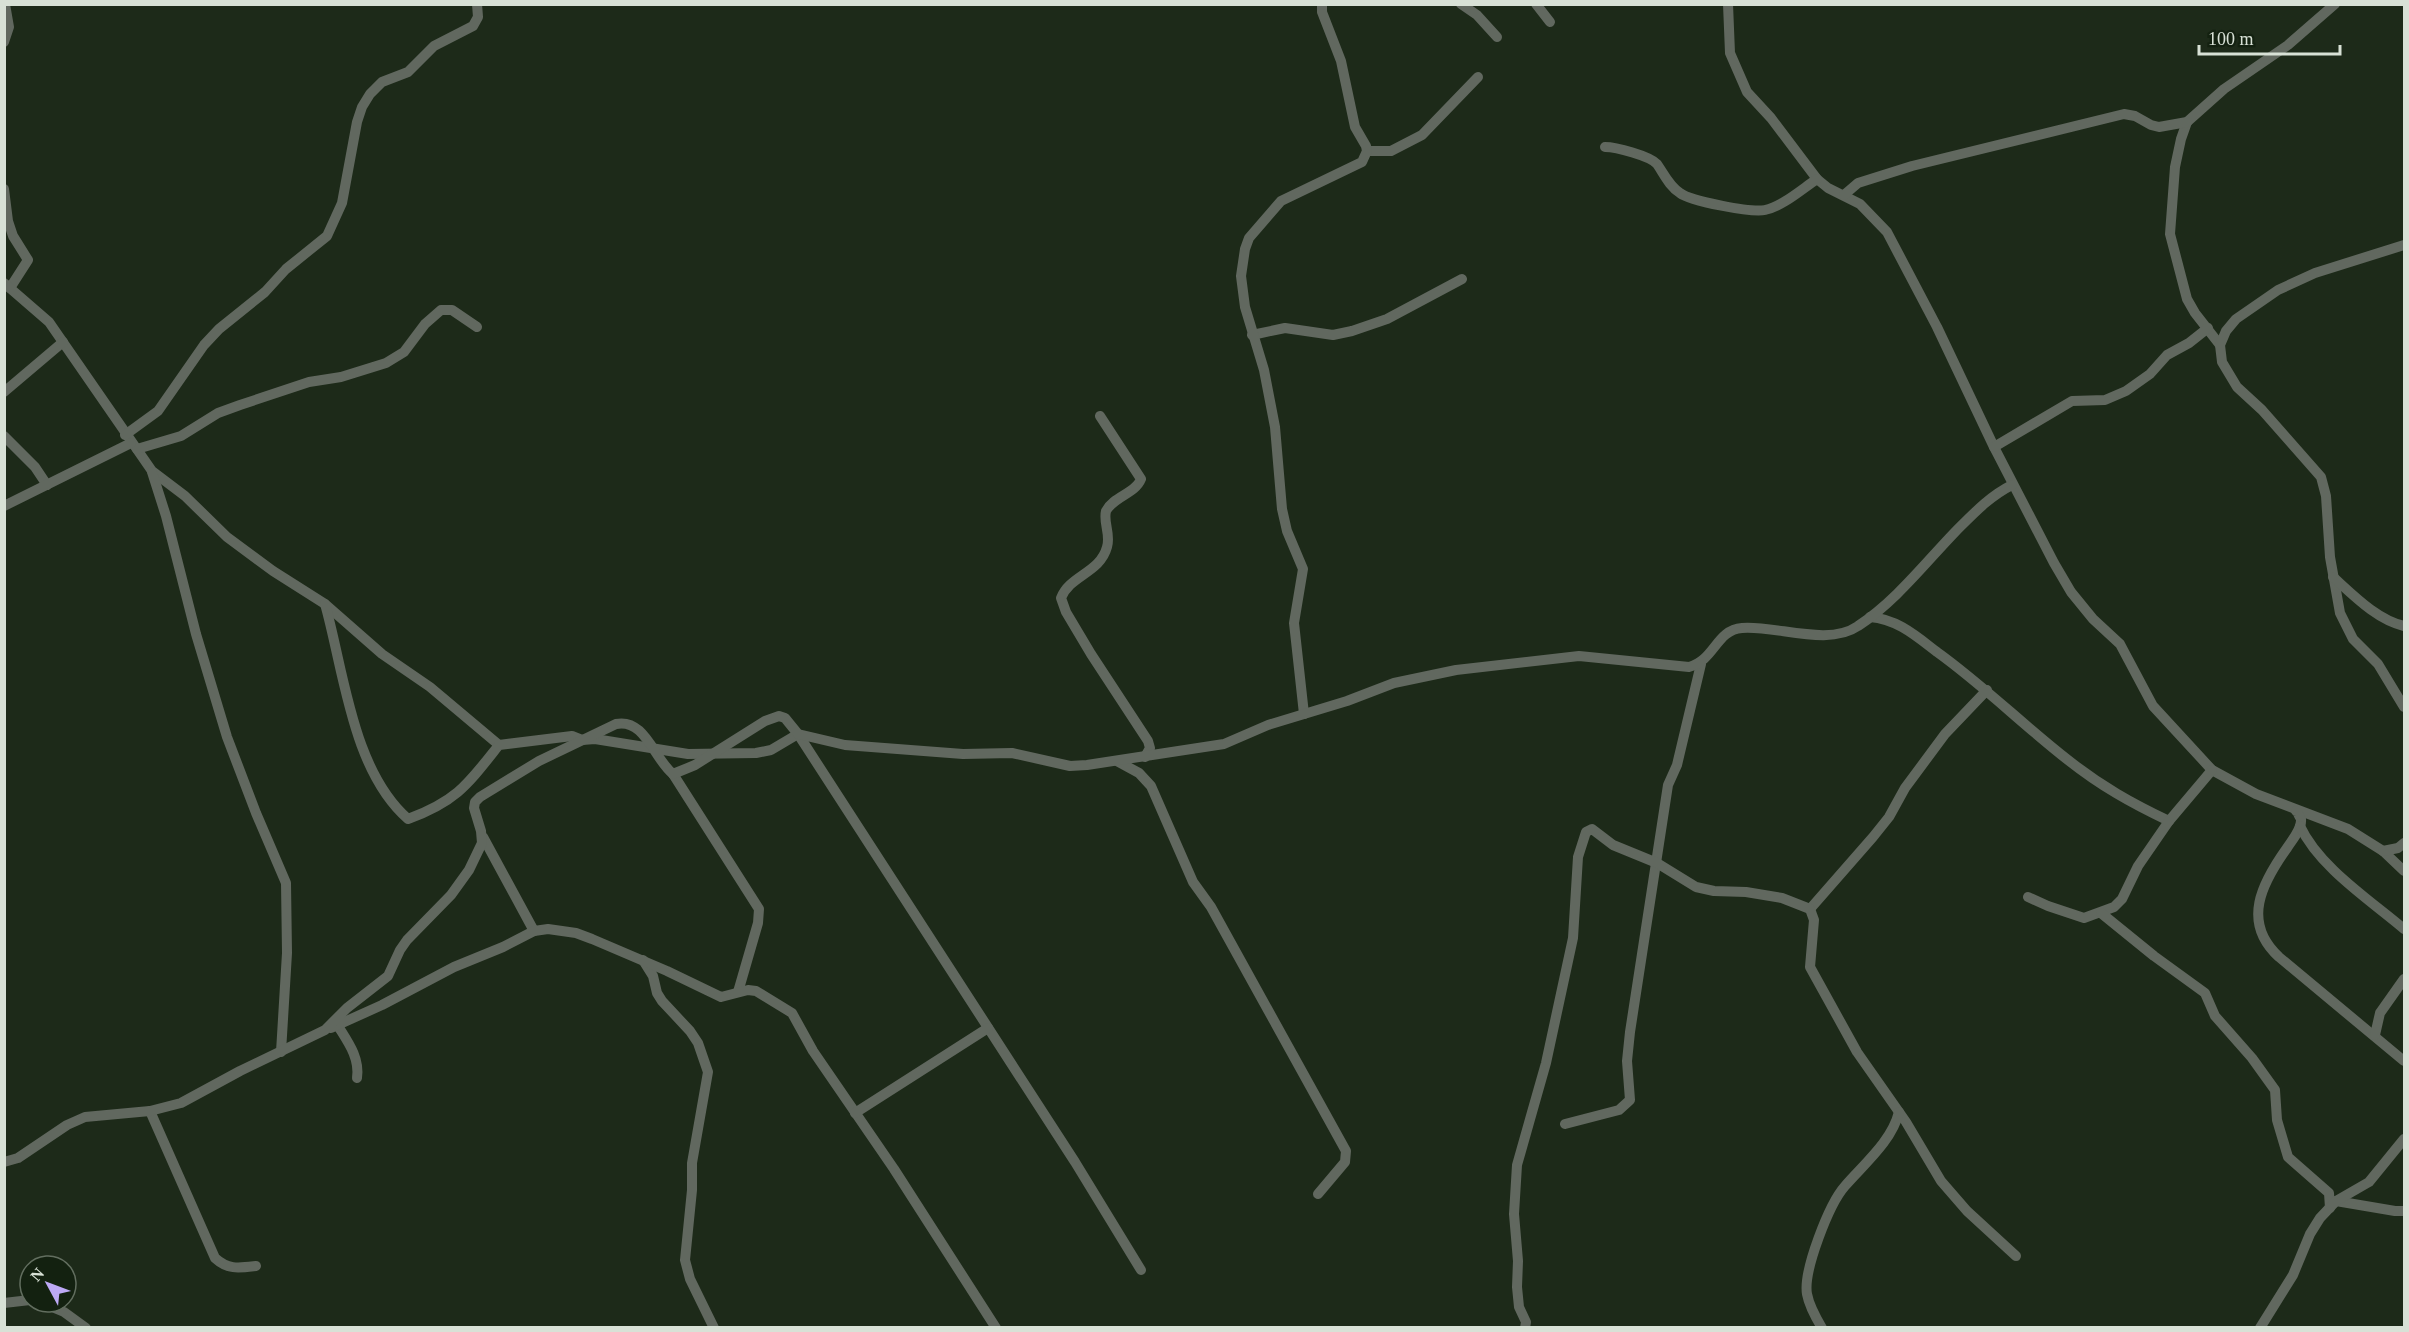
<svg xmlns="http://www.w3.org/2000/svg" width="2409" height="1332" font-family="'Times New Roman',serif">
<rect width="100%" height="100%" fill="#1d2a19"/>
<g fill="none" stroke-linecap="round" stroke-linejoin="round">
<g stroke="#61685f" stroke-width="10">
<path d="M1461 4 1477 15 1497 37"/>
<path d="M1536 4 1550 22"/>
<path d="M1728 4 1730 53 1747 92 1771 118 1817 179 1828 188 1860 204 1887 232 1937 327 1994 447 2054 563 2071 592 2093 619 2120 644 2153 706 2212 770 2256 794 2348 829 2383 851 2404 871"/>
<path d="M4 42 9 27 5 4"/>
<path d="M2187 122 2181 139 2175 167 2170 234 2187 299 2195 313 2220 345"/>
<path d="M1605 147C1616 147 1650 156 1657 164 1664 174 1669 186 1680 193 1690 201 1752 213 1765 210 1783 206 1802 189 1817 179"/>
<path d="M1367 151H1391L1422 135 1478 77"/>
<path d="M4 189 8 221 13 236 28 260 10 288"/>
<path d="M1844 195 1858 183 1912 166 2124 114 2135 116 2151 125 2159 127 2187 122 2224 89 2288 45 2335 4"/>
<path d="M2404 245 2315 273 2278 290 2236 319 2226 331 2220 345 2222 362 2237 387 2262 410 2321 477 2326 496 2330 557 2340 613 2353 639 2378 664 2404 707"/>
<path d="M4 283 49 322 152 471 185 496 227 537 273 571 325 604 382 654 430 687 499 745"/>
<path d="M1252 335 1285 328 1333 335 1352 331 1387 319 1462 279"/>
<path d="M4 392 63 342"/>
<path d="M1100 416 1141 479C1135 494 1114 496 1106 511 1103 523 1111 534 1107 547 1100 573 1070 575 1061 598L1066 612 1091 654 1148 741 1150 748 1145 757"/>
<path d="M125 435 158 411 204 345 219 329 265 292 286 269 327 236 342 203 357 122 362 107 370 94 382 82 408 72 434 46 473 26 478 17 477 4"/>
<path d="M4 436 35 467 47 485"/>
<path d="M1994 447 2072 401 2105 400 2126 391 2150 374 2167 355 2189 343 2208 328"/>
<path d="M137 449 181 436 218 413 240 405 309 382 341 377 386 363 404 352 425 324 441 310H452L477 327"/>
<path d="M152 472 166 516 196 634 227 737 256 813 286 883 287 953 281 1052"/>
<path d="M4 506 131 443"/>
<path d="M2333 577C2353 595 2377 620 2404 626"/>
<path d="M325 604C344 671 352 770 408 819 457 801 468 784 499 745L572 736 582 740 595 739 688 754 756 753 771 750 798 734 1075 1162 1141 1270"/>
<path d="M1870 617C1897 619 1916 636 1937 652 1983 685 2023 725 2068 760 2101 786 2131 803 2169 821"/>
<path d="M1304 714 1294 623 1303 569 1287 531 1282 509 1275 427 1264 370 1245 307 1241 276 1245 249 1249 238 1281 201 1362 162 1367 151 1366 146 1355 127 1341 61 1322 12V4"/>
<path d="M1117 761 1139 773 1151 786 1193 882 1211 907 1346 1151 1345 1162 1318 1194"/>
<path d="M673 774 759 909 758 923 738 992"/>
<path d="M2296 811C2297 811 2300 818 2301 819 2302 829 2292 840 2287 848 2262 883 2241 922 2279 957L2404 1061"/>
<path d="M2300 826C2319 867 2370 900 2404 929"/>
<path d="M483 837 534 931"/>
<path d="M2383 851 2398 848 2404 843"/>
<path d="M2028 897 2048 906 2084 918 2114 907 2122 899 2138 866 2169 821 2212 770"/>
<path d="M1810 909 1873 837 1889 817 1905 788 1945 734 1987 690"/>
<path d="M2101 913 2154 956 2205 993 2215 1016 2252 1058 2275 1090 2277 1120 2288 1157 2329 1193 2330 1208"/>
<path d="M643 960 653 976 657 993 662 1001 690 1031 698 1043 708 1072 692 1163V1190L685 1260 690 1279 714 1328"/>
<path d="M338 1026C348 1042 360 1058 357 1078"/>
<path d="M331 1028 382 1005 454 967 503 947 534 931 548 929 576 933 592 939 667 971 721 997 748 990 756 991 792 1013 813 1051 894 1169 996 1328"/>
<path d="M2375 1035 2380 1013 2404 979"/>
<path d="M150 1111 215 1258C228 1270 239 1268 256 1266"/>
<path d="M855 1113 988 1028"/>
<path d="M1565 1124 1619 1110 1630 1100 1627 1061 1630 1032 1668 785 1677 765 1701 664"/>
<path d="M4 1162 18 1158 67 1125 85 1117 150 1111 181 1103 240 1071 325 1030 347 1008 388 976 400 950 407 940 451 895 469 870 482 843 481 831 474 808 475 802 480 797 539 761 616 724C645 718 654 759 673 774L695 765 765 721 779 716 785 718 798 734 845 745 963 754 1012 753 1070 766 1087 765 1224 744 1268 725 1347 701 1394 683 1456 670 1579 656 1689 667C1715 660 1716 630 1742 628 1776 625 1828 647 1858 626 1896 601 1925 563 1956 531 1974 513 1990 496 2012 485"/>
<path d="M2336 1201 2395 1211H2404"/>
<path d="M40 1302 64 1312 86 1328"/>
<path d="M4 1303 30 1300"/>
<path d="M1525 1328 1526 1322 1519 1307 1517 1287 1518 1261 1514 1214 1517 1165 1546 1063 1573 938 1578 857 1586 832 1592 829 1613 845 1657 863 1696 887 1714 891 1746 892 1782 898 1810 909 1814 920 1810 967 1857 1052 1906 1122 1941 1181 1967 1211 2016 1256"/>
<path d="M1822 1328C1816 1318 1809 1305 1807 1294 1803 1271 1829 1204 1845 1186 1864 1164 1892 1141 1899 1112"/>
<path d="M2260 1328 2293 1275 2310 1234 2320 1218 2336 1201 2369 1182 2404 1139"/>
</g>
</g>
<rect width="2409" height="1332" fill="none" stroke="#d8e1d6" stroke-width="12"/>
<g transform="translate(48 1284) rotate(311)"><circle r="28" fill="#132110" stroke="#626e5f" stroke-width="1.5"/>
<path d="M0-4.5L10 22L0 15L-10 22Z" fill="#bda9f5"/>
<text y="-9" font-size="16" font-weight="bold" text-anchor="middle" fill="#d8e1d6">N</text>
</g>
<path d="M2199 45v9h141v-9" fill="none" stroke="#d8e1d6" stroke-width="3"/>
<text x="2208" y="45" font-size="18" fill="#d8e1d6" stroke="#132110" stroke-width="4.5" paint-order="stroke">100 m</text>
</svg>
